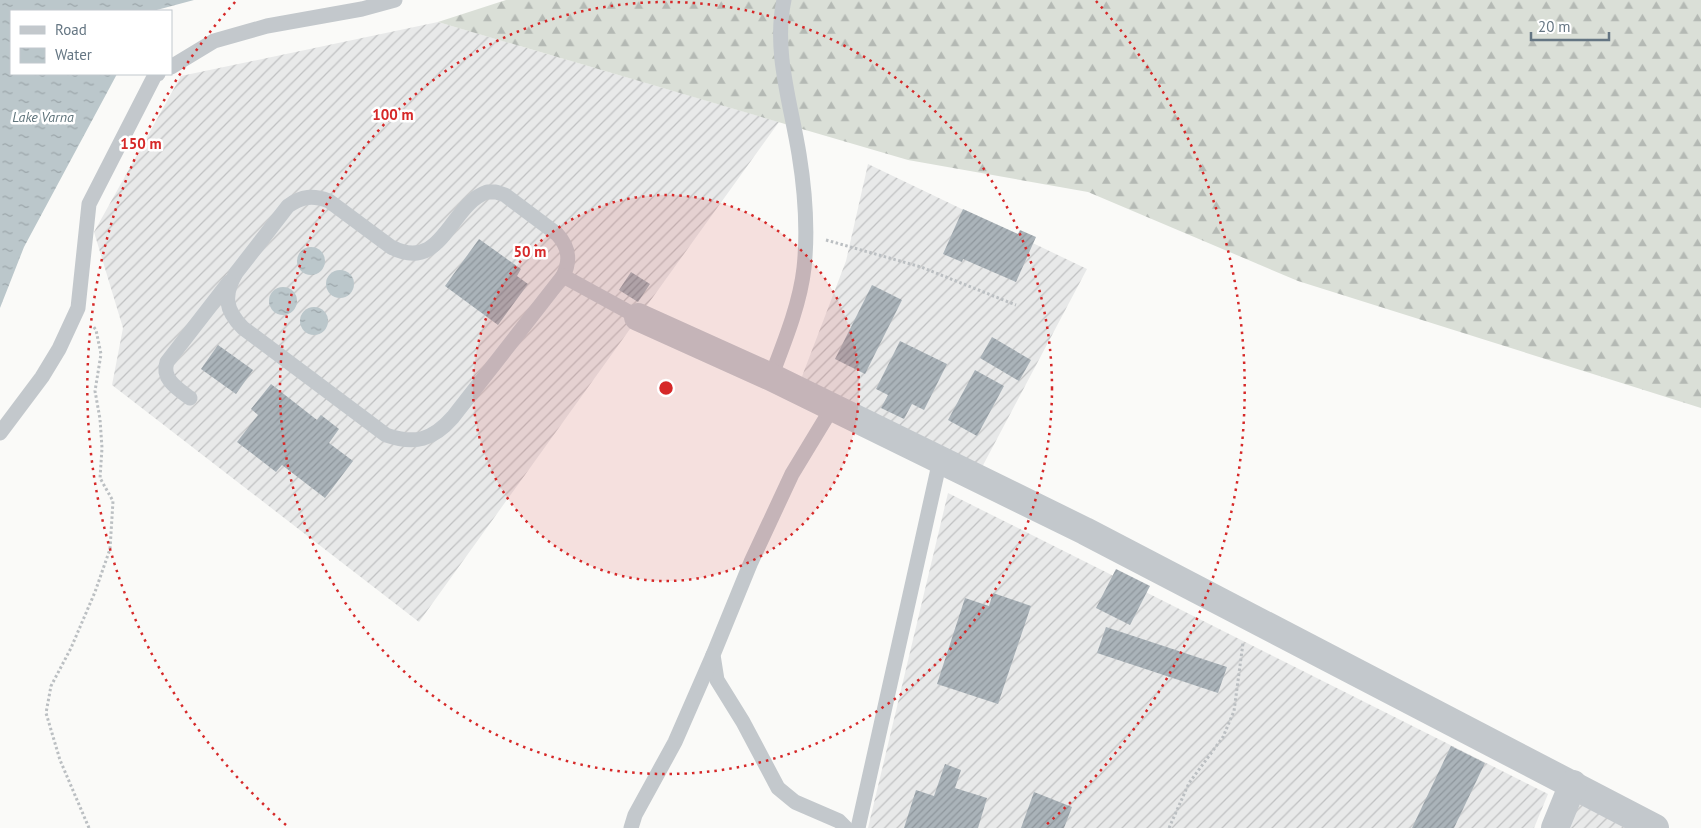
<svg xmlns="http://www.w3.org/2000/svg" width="1701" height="828" font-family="'PT Sans',sans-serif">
<defs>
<pattern id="industrial-furrows" width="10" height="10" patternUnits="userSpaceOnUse" patternTransform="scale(1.25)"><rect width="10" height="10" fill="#e8e9e9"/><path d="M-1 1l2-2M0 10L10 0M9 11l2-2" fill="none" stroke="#c0c1c2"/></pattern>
<pattern id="forest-firs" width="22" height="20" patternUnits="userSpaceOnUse" patternTransform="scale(1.25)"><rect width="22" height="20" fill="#dadfd7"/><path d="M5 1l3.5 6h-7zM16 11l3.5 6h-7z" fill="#b4b9b4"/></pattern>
<pattern id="water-ripples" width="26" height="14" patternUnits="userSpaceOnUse" patternTransform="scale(1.25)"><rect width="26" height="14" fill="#bbc7cb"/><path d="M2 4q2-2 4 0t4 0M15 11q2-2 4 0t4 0" fill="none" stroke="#9ca6aa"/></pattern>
<pattern id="building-hatch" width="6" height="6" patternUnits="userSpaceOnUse" patternTransform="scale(1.25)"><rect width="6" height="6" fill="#aab3b9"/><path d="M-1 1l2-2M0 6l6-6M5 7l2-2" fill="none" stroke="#8e969c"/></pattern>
</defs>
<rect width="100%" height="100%" fill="#fafaf8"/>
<g fill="url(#industrial-furrows)">
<path d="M438 22 779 122 419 622 112 385 123 328 94 232 181 76Z"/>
<path d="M868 164 1087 269 981 469 801 379 846 261Z"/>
<path d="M948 493 1548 794 1534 828H868Z"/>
<path d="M1580 799 1632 828H1569Z"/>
</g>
<path fill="url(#forest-firs)" d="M506 0H1701V408L1298 281 1088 192 908 160 438 22Z"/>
<g fill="url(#water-ripples)">
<path d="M0 0H194L153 11H11V74H117L24 247 0 308Z"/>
<circle cx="311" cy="261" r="14"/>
<circle cx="340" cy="284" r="14"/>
<circle cx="283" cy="301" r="14"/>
<circle cx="314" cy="321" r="14"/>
</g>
<g fill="url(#building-hatch)">
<path d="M963 209 1018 234 1020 230 1036 237 1016 282 963 259 962 262 943 254Z"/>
<path d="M479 239 521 269 517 276 528 284 498 325 445 286Z"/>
<path d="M631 272 650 284 638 302 619 290Z"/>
<path d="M872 285 902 300 865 374 835 359Z"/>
<path d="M992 337 1031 360 1019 381 980 358Z"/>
<path d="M900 341 947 364 924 410 912 404 904 419 881 408 888 395 876 389Z"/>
<path d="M218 345 253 370 236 394 201 369Z"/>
<path d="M975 370 1004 386 977 436 948 420Z"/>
<path d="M271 384 317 420 321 415 339 429 329 443 353 461 325 498 282 465 276 472 237 442 258 415 251 409Z"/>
<path d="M1116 569 1150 586 1130 625 1096 608Z"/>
<path d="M993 593 1031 606 998 704 937 684 965 598 989 606Z"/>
<path d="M1106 627 1227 667 1218 693 1097 653Z"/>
<path d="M1451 746 1485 763 1454 828H1412Z"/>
<path d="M945 764 961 770 955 788 987 798 978 828H904L916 790 934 796Z"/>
<path d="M1034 792 1072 807 1064 828H1021Z"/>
</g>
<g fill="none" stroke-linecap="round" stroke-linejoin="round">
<g stroke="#bbbfc2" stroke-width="3" stroke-dasharray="2.5 2.5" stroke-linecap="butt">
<path d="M826 240 921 267 1016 305"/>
<path d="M89 828 60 760 46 713 51 686 71 648 95 592 110 549 113 501 100 478 102 448 100 419 95 391 101 354 96 330 93 326"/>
<path d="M1169 828 1189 783 1223 737 1234 711 1243 643"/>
</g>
<g stroke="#c3c8cc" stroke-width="15">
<path d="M171 67 214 41 267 26 362 9 395 0"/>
<path d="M487 192H496L505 195 557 234C569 247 571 260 563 276L453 417C433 440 415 445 386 435L243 328C225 310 223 295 236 273L288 206C302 196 313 195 329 201L391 247C443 274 449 205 487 192Z"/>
<path d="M563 276 638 317"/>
<path d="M771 377C784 343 800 304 804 268 808 231 805 191 799 154 791 104 773 51 784 0"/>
<path d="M190 398C178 389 161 379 167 362L229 282"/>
<path d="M832 408 792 474 751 562 713 655 717 680 743 722 778 788 795 802 839 821 846 828"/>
<path d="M0 433 42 377 59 349 78 308 89 204 155 75 158 74"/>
<path d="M631 828 635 815 675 742 713 655"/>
<path d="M858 828 940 460"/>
</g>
<g stroke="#c3c8cc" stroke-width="28">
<path d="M638 317 771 377 1085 531 1655 828"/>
<path d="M1555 828 1573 784"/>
</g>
</g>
<circle cx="666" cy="388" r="193" fill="#d62828" fill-opacity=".12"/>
<g fill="none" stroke="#d62828" stroke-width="2.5" stroke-dasharray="2.5 5">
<circle cx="666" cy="388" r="193"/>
<circle cx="666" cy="388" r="386"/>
<path d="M286 825A579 579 0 0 1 236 1M1096 1A579 579 0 0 1 1046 825"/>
</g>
<g text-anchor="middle" stroke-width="5" stroke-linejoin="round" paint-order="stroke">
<g font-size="14" font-style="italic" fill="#60757c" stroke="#fff">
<text x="43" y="122">Lake Varna</text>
</g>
</g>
<circle cx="666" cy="388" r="8" fill="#d62828" stroke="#fff" stroke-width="2.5"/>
<g font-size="15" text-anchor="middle" font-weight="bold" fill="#d62828" stroke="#fff" stroke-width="5" stroke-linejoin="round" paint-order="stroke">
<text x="393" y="120">100 m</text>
<text x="141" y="149">150 m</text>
<text x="530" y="257">50 m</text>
</g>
<rect x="10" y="10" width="162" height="65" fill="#ffffff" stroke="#c1c8cd"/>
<rect x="20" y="26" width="25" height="8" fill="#c3c8cc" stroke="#c1c8cd"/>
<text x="55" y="35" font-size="15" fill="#657683">Road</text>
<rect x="20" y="48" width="25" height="15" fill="url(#water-ripples)" stroke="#c1c8cd"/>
<text x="55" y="60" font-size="15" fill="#657683">Water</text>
<path d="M1531 32v8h78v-8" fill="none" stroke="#657683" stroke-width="2.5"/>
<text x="1538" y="32" font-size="15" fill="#657683" stroke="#ffffff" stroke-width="4" paint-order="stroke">20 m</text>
</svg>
